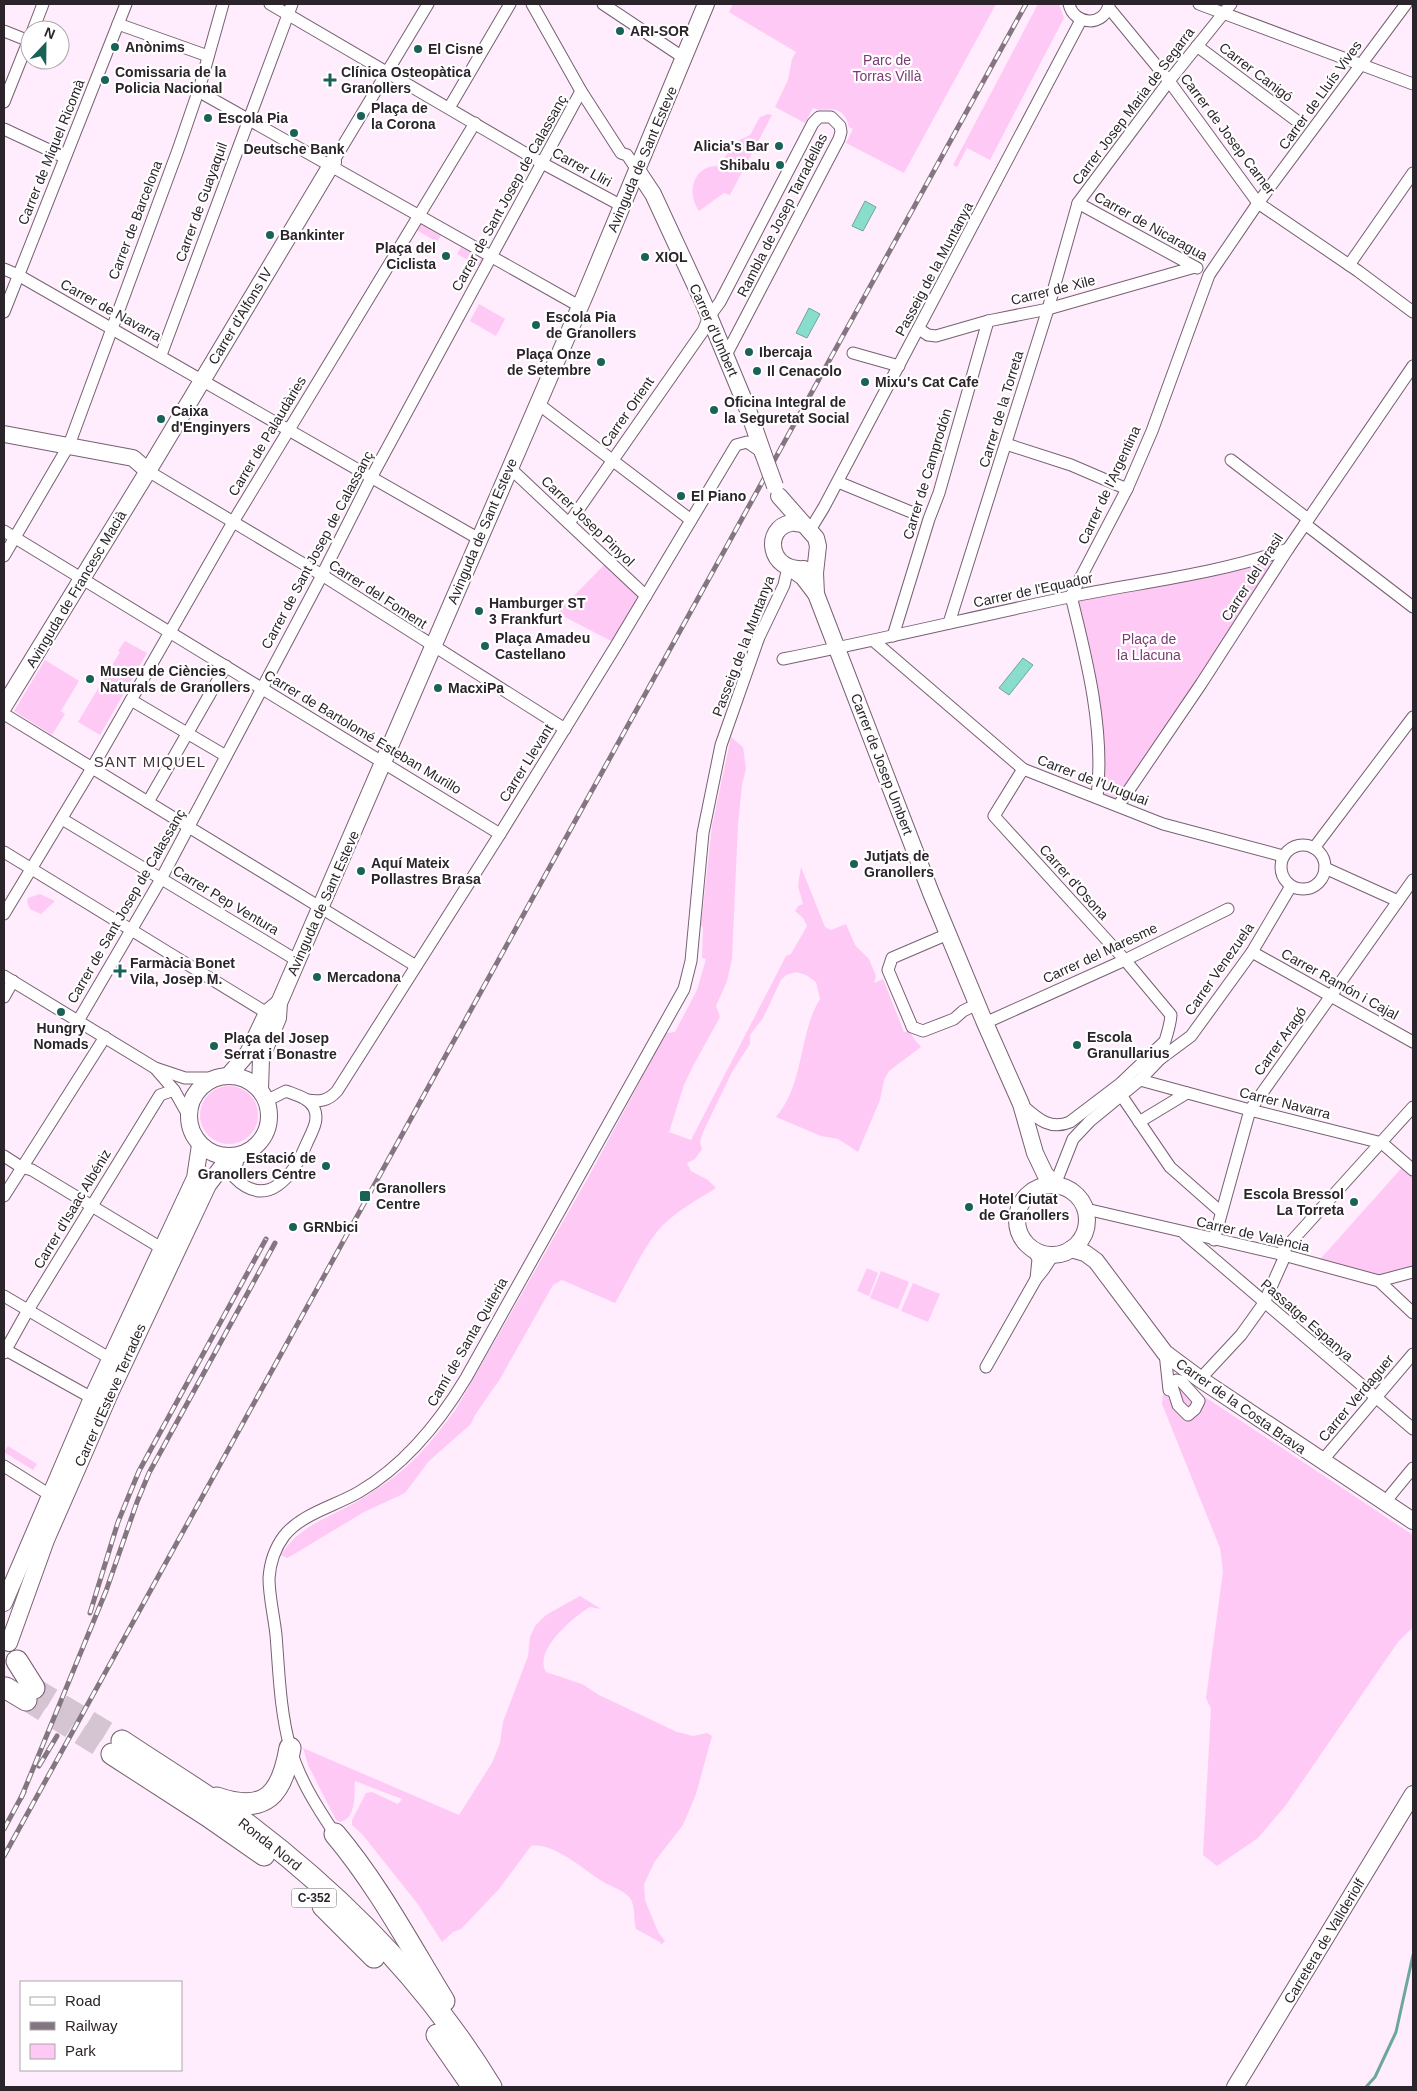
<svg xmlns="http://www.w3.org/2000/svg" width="1417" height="2091" font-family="Helvetica,sans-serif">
<rect width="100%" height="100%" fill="#ffecfc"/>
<g fill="#ffc9f6">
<path d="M733 4H996L904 173 846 143 853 129 849 127C842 100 826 114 813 108L805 123 775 107 788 80 792 59 796 52 729 12Z"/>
<path d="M1038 4H1059L1064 18 990 160 967 148 957 167 953 165Z"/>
<path d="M768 114 772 115 730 195 724 193 699 211C686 194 693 165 718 166L726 156 733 143 750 135 760 117Z"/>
<path d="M418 222 441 235 437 242 415 229Z"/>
<path d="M461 247 483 260 479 266 457 254Z"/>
<path d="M479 304 505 319 496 336 470 321Z"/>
<path d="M1288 549 1118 806 1097 797 1100 769 1071 596Z"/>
<path d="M608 561 646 596 617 644 557 613Z"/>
<path d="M125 641 147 653 100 735 78 722 120 652 118 651Z"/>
<path d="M45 660 79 681 61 711 65 714 52 735 14 711Z"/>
<path d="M731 737 743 747 746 769 742 785 738 824 732 959 727 981 716 1006 720 1017 693 1066 684 1085 669 1132 691 1140 786 956 791 954 807 926 803 918 795 911 798 906 803 904 798 886 801 867 825 927 831 930 846 924 855 945 869 959 876 976 874 983 883 979 904 1032 910 1031 914 1039 921 1047 889 1071 884 1080 880 1100 858 1152 838 1139 821 1136 776 1117C805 1083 798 1035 820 999L816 982 806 975 796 972 786 975 781 980 763 1018 750 1035V1044L732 1072 703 1132 700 1142 702 1149 695 1159 687 1163 691 1171 708 1180 716 1188C697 1200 678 1210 662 1226 645 1244 628 1281 615 1303L562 1280 553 1285 500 1379 475 1415 471 1424 429 1461 405 1493 364 1512 291 1556 287 1558 281 1555C299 1527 321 1521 349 1506 364 1498 380 1487 394 1477 419 1458 438 1433 456 1409L589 1176 666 1033 675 1032 697 990 706 959 702 958 703 928 701 925 712 826Z"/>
<path d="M40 894 55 901 41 914 30 909 27 902 28 898Z"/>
<circle cx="229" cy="1115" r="29"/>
<path d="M1406 1163 1413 1170V1272L1379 1281 1316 1264Z"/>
<path d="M867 1268 878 1273 869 1296 857 1291Z"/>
<path d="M881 1271 909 1282 898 1309 870 1298Z"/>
<path d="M913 1283 940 1294 928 1322 901 1311Z"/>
<path d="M1181 1381 1413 1535V1627L1398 1642 1286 1805 1258 1838 1217 1866 1203 1855 1211 1709 1206 1698 1223 1571 1220 1548 1162 1404 1164 1390Z"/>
<path d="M8 1446 37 1464 33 1470 4 1452Z"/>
<path d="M580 1596 601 1609 590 1607C573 1617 533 1651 546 1672L582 1684 599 1695 677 1732 693 1736 707 1733 712 1736 696 1794 683 1825 655 1861 644 1884 645 1900 658 1932 665 1941 661 1945 660 1942 636 1929C633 1919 636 1907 630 1898 624 1890 609 1886 600 1880 583 1869 553 1842 531 1846L499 1889 461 1929 453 1932 442 1942 417 1903 362 1834 352 1825V1820L366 1793 372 1792 398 1804 402 1799 355 1781C354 1795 357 1818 340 1822L336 1820 308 1765 303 1748 459 1815 492 1763 500 1743 503 1722 528 1656 530 1637 535 1626 546 1615Z"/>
</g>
<g fill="#89ddcd" stroke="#6da69c">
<path d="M865 201 876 207 863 231 852 226Z"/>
<path d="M809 308 820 314 807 338 796 333Z"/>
<path d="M1023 658 1033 665 1009 695 999 688Z"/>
</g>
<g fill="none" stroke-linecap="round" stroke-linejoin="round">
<path stroke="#6da69c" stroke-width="3" d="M1366 2087 1375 2077 1396 2032 1413 1955"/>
<g stroke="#d5c4d2" stroke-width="21" stroke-dasharray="21 11" stroke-linecap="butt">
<path d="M34 1688 122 1741"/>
<path d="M26 1700 112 1754"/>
</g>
<defs>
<g id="street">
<path d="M270 4 542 163 622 206"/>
<path d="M532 4 581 91 621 153 627 155 637 170"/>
<path d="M603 4 684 58"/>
<path d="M1069 4C1074 26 1105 27 1109 4"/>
<path d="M1199 4 1413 84"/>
<path d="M1109 8 1169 81 1258 203 1358 271 1413 312"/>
<path d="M118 24 208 56"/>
<path d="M33 30 43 4"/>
<path d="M4 31 29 41"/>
<path d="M1197 46 1297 121"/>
<path d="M198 91 579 306"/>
<path d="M4 102 30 37"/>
<path d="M449 108 510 4"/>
<path d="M4 129 64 157"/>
<path d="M333 162 428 4"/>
<path d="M1078 203 1197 268"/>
<path d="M1349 265 1413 173"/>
<path d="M4 269 18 275 479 539"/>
<path d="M4 312 126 4"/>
<path d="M919 329 928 335 936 336 988 321 1048 309 1195 267"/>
<path d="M853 353 899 366"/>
<path d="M161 355 292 4"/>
<path d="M537 403 691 520"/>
<path d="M1006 444 1071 465 1127 489"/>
<path d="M1231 460 1308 519"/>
<path d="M510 468 646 596"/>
<path d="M148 471 322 575 565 729"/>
<path d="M838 482 911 512"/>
<path d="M569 523 703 331 709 317 720 302 813 123 819 117H831L840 126 841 132 839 139 726 355"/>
<path d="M1305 524 1413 607"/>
<path d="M810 530 824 507 1081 20"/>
<path d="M4 531 500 834"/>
<path d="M4 556 69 445 178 150 200 86 223 4"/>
<path d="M949 623 1048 309 1078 203 1169 81 1231 4"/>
<path d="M893 636 929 519 939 493 988 321"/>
<path d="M875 642 1023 769 1163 824 1283 856"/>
<path d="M783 659C879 640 974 617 1069 597 1142 582 1218 574 1288 549"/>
<path d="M131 700 226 756"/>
<path d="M4 714 416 966"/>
<path d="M1023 769 994 816 1125 960 1171 1015C1170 1030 1163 1044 1160 1059"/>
<path d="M1097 797C1105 731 1087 660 1071 596L1127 489 1152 431 1209 275 1258 203 1406 4"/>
<path d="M148 802 226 666"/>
<path d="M1118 806 1201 684 1288 549 1413 366"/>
<path d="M62 819 298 961"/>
<circle cx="1303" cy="867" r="22"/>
<path d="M1314 848 1413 717"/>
<path d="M4 852 267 1013"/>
<path d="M1325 868 1398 901"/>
<path d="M4 914 92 768 236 517 475 123"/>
<path d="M948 934 892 958 888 970 911 1024 912 1027 923 1031 954 1019 963 1011 977 1004"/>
<path d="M1252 952 1413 1042"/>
<path d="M4 976 155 1068 185 1078H214"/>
<path d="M4 997 13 981"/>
<path d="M78 1021 161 879 319 581 371 478 581 91"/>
<path d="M985 1023 1125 960 1228 909"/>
<path d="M155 1068 174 1090 188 1115"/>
<path d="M1140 1080 1250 1110 1382 1143 1413 1170"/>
<path d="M1121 1095 1170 1167 1221 1212"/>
<path d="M307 1100C320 1102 328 1101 337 1091L500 834 617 644 736 445 747 442 763 453"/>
<path d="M1021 1104C1036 1117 1049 1131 1070 1122L1120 1084 1163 1043"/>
<path d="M1139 1122 1187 1093"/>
<path d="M239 1155 234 1177C267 1211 293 1176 306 1145 311 1133 320 1121 314 1108 309 1098 296 1095 286 1091L266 1101"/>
<path d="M4 1156 21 1167 32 1170 163 1249"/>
<path d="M1057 1186 1058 1177 1073 1139 1090 1121 1140 1080 1160 1059 1191 1036 1252 952 1291 886"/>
<path d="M4 1196 105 1037"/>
<path d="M1086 1209 1280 1254 1379 1281 1413 1272"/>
<path d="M1185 1234 1413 1429"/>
<path d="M1214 1240 1250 1110 1413 880"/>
<path d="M1033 1250 1038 1259 1036 1279"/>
<path d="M1280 1254 1413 1107"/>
<path d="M1379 1281 1413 1313"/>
<path d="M4 1296 111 1359"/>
<path d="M4 1349 92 1398"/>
<path d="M4 1353 28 1310 160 1095 174 1090"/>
<path d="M1165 1353 1169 1390"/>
<path d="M986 1367 1036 1279 1044 1269 1053 1255"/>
<path d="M1200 1379 1241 1335 1264 1303 1285 1256"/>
<path d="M1177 1380 1181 1381 1199 1401 1195 1409 1188 1415 1178 1405 1172 1386 1174 1381Z"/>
<path d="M1322 1461 1413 1354"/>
<path d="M4 1466 50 1495"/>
<path d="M1385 1502 1413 1468"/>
<path d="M335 1834C317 1807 299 1779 290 1747 280 1711 279 1672 276 1635 274 1616 269 1597 269 1578 270 1564 275 1548 284 1536 301 1514 335 1506 359 1492 405 1465 439 1423 466 1378L684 989 691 961 703 833 721 745 759 637 784 585 788 567"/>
</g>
<g id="secondary">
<path d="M637 170 653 194 704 304 748 410 763 453"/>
<path d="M4 434 133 458 148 471"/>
<path d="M779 496 816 538 818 546 815 573 816 594"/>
<path d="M803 524C799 524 794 522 791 523 763 528 768 572 804 569"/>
<path d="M793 570 803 577 816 594 931 893 985 1023 1021 1104 1035 1153 1045 1174 1055 1185"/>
<path d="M4 706 148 471 333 162"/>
<circle cx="229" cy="1116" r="40"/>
<path d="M228 1076 248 1053 267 1013 279 1003"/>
<path d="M260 1090 261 1058 278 1018 279 1003 585 295 706 4"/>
<circle cx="1052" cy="1220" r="35"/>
<path d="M1071 1249 1085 1253 1096 1261 1165 1353 1200 1379 1413 1521"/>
<path d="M4 1603 92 1398 195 1178 200 1145"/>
<path d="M9 1643 46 1540 78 1467 111 1391 208 1185 230 1156"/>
<path d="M1235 2087 1413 1794"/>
</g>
<g id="highway">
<path d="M17 1661 34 1688"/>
<path d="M6 1688 26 1700"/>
<path d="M122 1741C164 1769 207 1795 248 1825 343 1897 429 1985 491 2087"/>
<path d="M112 1754 208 1816 264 1855"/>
<path d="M217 1798C266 1815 282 1794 290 1748"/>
<path d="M335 1834C378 1885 409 1944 444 2001"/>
<path d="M323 1906 374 1957"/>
<path d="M437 2035 473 2087"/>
</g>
</defs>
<use href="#street" stroke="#756172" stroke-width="13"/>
<use href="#secondary" stroke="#756172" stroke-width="18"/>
<use href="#highway" stroke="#756172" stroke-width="23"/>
<use href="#street" stroke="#fff" stroke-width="11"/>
<use href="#secondary" stroke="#fff" stroke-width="16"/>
<use href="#highway" stroke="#fff" stroke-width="21"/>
<defs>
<g id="rail">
<path d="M90 1613 118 1522 139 1471 266 1239"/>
<path d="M39 1766 57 1736"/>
<path d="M21 1798 106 1591 137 1502 149 1473 275 1243"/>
<path d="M4 1829 24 1792"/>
<path d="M4 1856 1026 4"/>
</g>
</defs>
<use href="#rail" stroke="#837681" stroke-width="5"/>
<use href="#rail" stroke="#fff" stroke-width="3" stroke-dasharray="9" stroke-linecap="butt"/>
<defs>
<path id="secondary-bridge" d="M763 453 775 486"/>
</defs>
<use href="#secondary-bridge" stroke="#756172" stroke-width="18" stroke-linecap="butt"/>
<use href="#secondary-bridge" stroke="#fff" stroke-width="16"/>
</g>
<g fill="#1a6257" stroke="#fff" stroke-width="2">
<circle cx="620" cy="31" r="5"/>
<circle cx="115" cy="47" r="5"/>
<circle cx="418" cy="49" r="5"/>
<circle cx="105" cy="80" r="5"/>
<path d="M327.5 72.5h5v5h5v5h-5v5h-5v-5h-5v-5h5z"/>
<circle cx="361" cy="116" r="5"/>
<circle cx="208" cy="118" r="5"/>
<circle cx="294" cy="133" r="5"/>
<circle cx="779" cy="146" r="5"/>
<circle cx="780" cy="165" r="5"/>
<circle cx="270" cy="235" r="5"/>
<circle cx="446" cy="256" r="5"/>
<circle cx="645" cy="257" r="5"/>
<circle cx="536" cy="325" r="5"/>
<circle cx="749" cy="352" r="5"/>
<circle cx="601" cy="362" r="5"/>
<circle cx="757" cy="371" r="5"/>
<circle cx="865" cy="382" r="5"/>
<circle cx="714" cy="410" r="5"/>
<circle cx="161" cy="419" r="5"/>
<circle cx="681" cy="496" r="5"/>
<circle cx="479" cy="611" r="5"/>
<circle cx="485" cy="646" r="5"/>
<circle cx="90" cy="679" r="5"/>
<circle cx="438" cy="688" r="5"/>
<circle cx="854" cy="864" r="5"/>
<circle cx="361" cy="871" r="5"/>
<path d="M117.5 963.5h5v5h5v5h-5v5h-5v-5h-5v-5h5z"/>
<circle cx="317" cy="977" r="5"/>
<circle cx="61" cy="1012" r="5"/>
<circle cx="1077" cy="1045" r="5"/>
<circle cx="214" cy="1046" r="5"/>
<circle cx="326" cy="1166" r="5"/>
<rect x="359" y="1190" width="12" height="12" rx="2.5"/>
<circle cx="1354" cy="1202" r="5"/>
<circle cx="969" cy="1207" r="5"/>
<circle cx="293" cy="1227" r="5"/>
</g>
<g text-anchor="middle" stroke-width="4.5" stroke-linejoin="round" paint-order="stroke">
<rect fill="#fff" stroke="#6b666b" stroke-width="1" x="291.5" y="1888.5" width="45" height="19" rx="4"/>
<g font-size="12" font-weight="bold" fill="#2c242b">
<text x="314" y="1902">C-352</text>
</g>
<g font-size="14" font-weight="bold" fill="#2c242b" stroke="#fff" text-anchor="start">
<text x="630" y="36">ARI-SOR</text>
<text x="125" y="52">Anònims</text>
<text x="428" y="54">El Cisne</text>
<text x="115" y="77">Comissaria de la<tspan x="115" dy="16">Policia Nacional</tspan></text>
<text x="341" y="77">Clínica Osteopàtica<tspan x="341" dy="16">Granollers</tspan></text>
<text x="371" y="113">Plaça de<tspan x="371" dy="16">la Corona</tspan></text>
<text x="218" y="123">Escola Pia</text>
<text x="769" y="151" text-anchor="end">Alicia's Bar</text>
<text x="294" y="154" text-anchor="middle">Deutsche Bank</text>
<text x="770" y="170" text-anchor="end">Shibalu</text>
<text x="280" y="240">Bankinter</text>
<text x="436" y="253" text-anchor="end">Plaça del<tspan x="436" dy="16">Ciclista</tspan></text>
<text x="655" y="262">XIOL</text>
<text x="546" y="322">Escola Pia<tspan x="546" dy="16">de Granollers</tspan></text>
<text x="759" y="357">Ibercaja</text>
<text x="591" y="359" text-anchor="end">Plaça Onze<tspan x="591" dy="16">de Setembre</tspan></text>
<text x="767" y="376">Il Cenacolo</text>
<text x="875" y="387">Mixu's Cat Cafe</text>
<text x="724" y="407">Oficina Integral de<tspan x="724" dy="16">la Seguretat Social</tspan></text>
<text x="171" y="416">Caixa<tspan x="171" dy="16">d'Enginyers</tspan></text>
<text x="691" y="501">El Piano</text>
<text x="489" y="608">Hamburger ST<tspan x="489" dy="16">3 Frankfurt</tspan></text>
<text x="495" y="643">Plaça Amadeu<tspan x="495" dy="16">Castellano</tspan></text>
<text x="100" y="676">Museu de Ciències<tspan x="100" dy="16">Naturals de Granollers</tspan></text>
<text x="448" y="693">MacxiPa</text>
<text x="864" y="861">Jutjats de<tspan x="864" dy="16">Granollers</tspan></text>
<text x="371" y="868">Aquí Mateix<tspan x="371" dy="16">Pollastres Brasa</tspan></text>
<text x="130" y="968">Farmàcia Bonet<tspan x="130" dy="16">Vila, Josep M.</tspan></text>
<text x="327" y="982">Mercadona</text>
<text x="61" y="1033" text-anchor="middle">Hungry<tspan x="61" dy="16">Nomads</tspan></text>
<text x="1087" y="1042">Escola<tspan x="1087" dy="16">Granullarius</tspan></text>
<text x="224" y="1043">Plaça del Josep<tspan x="224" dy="16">Serrat i Bonastre</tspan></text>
<text x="316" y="1163" text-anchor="end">Estació de<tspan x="316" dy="16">Granollers Centre</tspan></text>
<text x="376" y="1193">Granollers<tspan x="376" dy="16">Centre</tspan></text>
<text x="1344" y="1199" text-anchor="end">Escola Bressol<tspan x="1344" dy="16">La Torreta</tspan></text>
<text x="979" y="1204">Hotel Ciutat<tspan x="979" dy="16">de Granollers</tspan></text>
<text x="303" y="1232">GRNbici</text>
</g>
<g font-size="14" fill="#7a3b73" stroke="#fff">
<text x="887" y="65">Parc de<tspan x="887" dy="16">Torras Villà</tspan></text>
<text x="1149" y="644">Plaça de<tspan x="1149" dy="16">la Llacuna</tspan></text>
</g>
<g font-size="14" fill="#2c242b" stroke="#fff">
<text transform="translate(1256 72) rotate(37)" y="5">Carrer Canigó</text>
<text transform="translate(1320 95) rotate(-54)" y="5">Carrer de Lluís Vives</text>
<text transform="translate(1133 106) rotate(-53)" y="5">Carrer Josep Maria de Segarra</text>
<text transform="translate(1228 134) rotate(53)" y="5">Carrer de Josep Carner</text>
<text transform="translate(51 152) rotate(-68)" y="5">Carrer de Miquel Ricomà</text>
<text transform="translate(642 159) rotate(-67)" y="5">Avinguda de Sant Esteve</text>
<text transform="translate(582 167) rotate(29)" y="5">Carrer Lliri</text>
<text transform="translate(509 193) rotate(-61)" y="5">Carrer de Sant Josep de Calassanç</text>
<text transform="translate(201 202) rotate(-70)" y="5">Carrer de Guayaquil</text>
<text transform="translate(782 215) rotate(-63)" y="5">Rambla de Josep Tarradellas</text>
<text transform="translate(135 220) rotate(-69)" y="5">Carrer de Barcelona</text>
<text transform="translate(1151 226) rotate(29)" y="5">Carrer de Nicaragua</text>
<text transform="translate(934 269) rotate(-62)" y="5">Passeig de la Muntanya</text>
<text transform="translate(1053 290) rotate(-14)" y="5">Carrer de Xile</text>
<text transform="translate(111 310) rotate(29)" y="5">Carrer de Navarra</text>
<text transform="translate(240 316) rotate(-59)" y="5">Carrer d'Alfons IV</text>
<text transform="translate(714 330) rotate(66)" y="5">Carrer d'Umbert</text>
<text transform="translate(1001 409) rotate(-73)" y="5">Carrer de la Torreta</text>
<text transform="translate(627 412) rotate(-55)" y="5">Carrer Orient</text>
<text transform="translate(267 436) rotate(-59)" y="5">Carrer de Palaudàries</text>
<text transform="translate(927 474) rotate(-73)" y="5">Carrer de Camprodón</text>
<text transform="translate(1109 485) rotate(-65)" y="5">Carrer de l'Argentina</text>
<text transform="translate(588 521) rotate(44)" y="5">Carrer Josep Pinyol</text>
<text transform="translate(482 531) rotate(-67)" y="5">Avinguda de Sant Esteve</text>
<text transform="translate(317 550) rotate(-62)" y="5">Carrer de Sant Josep de Calassanç</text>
<text transform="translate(1252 577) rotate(-57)" y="5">Carrer del Brasil</text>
<text transform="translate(76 589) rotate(-59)" y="5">Avinguda de Francesc Macià</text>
<text transform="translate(1033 590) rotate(-12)" y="5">Carrer de l'Equador</text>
<text transform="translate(378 594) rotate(33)" y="5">Carrer del Foment</text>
<text transform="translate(743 646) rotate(-69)" y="5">Passeig de la Muntanya</text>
<text transform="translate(363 732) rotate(31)" y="5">Carrer de Bartolomé Esteban Murillo</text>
<text transform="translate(526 763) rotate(-58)" y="5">Carrer Llevant</text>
<text transform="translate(882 764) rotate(69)" y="5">Carrer de Josep Umbert</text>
<text transform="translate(1093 780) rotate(21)" y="5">Carrer de l'Uruguai</text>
<text transform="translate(1074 882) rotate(48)" y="5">Carrer d'Osona</text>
<text transform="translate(226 900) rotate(31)" y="5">Carrer Pep Ventura</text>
<text transform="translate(323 903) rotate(-66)" y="5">Avinguda de Sant Esteve</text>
<text transform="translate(126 906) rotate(-60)" y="5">Carrer de Sant Josep de Calassanç</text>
<text transform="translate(1100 953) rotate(-25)" y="5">Carrer del Maresme</text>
<text transform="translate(1219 969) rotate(-55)" y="5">Carrer Venezuela</text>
<text transform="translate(1340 984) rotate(29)" y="5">Carrer Ramón i Cajal</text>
<text transform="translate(1280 1041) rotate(-55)" y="5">Carrer Aragó</text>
<text transform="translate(1285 1103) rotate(14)" y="5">Carrer Navarra</text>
<text transform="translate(72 1209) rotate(-59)" y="5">Carrer d'Isaac Albéniz</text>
<text transform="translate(1253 1234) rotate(13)" y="5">Carrer de València</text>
<text transform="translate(1307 1320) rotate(41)" y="5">Passatge Espanya</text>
<text transform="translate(467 1342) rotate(-60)" y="5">Camí de Santa Quiteria</text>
<text transform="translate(110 1395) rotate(-66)" y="5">Carrer d'Esteve Terrades</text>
<text transform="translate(1356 1398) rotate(-50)" y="5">Carrer Verdaguer</text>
<text transform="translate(1241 1406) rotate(35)" y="5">Carrer de la Costa Brava</text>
<text transform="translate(270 1844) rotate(38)" y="5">Ronda Nord</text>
<text transform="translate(1324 1941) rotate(-59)" y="5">Carretera de Vallderiolf</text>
</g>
<g font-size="15" letter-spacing="1" fill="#453342" stroke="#fff">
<text x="150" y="767">SANT MIQUEL</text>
</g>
</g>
<rect width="1417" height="2091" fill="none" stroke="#2c242b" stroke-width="10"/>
<rect x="20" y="1981" width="162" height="90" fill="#ffffff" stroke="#aba7aa"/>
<rect x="30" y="1997" width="25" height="8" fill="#ffffff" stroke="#aba7aa"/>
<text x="65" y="2006" font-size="15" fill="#2c242b">Road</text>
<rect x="30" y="2022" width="25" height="8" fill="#837681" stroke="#aba7aa"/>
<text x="65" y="2031" font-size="15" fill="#2c242b">Railway</text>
<rect x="30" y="2044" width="25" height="15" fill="#ffc9f6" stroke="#aba7aa"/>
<text x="65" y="2056" font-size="15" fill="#2c242b">Park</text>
<g transform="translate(45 45) rotate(22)"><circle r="24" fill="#ffffff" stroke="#aba7aa"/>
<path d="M0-4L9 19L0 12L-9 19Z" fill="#1a6257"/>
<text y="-8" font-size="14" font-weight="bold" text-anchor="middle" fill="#2c242b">N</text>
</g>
</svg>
